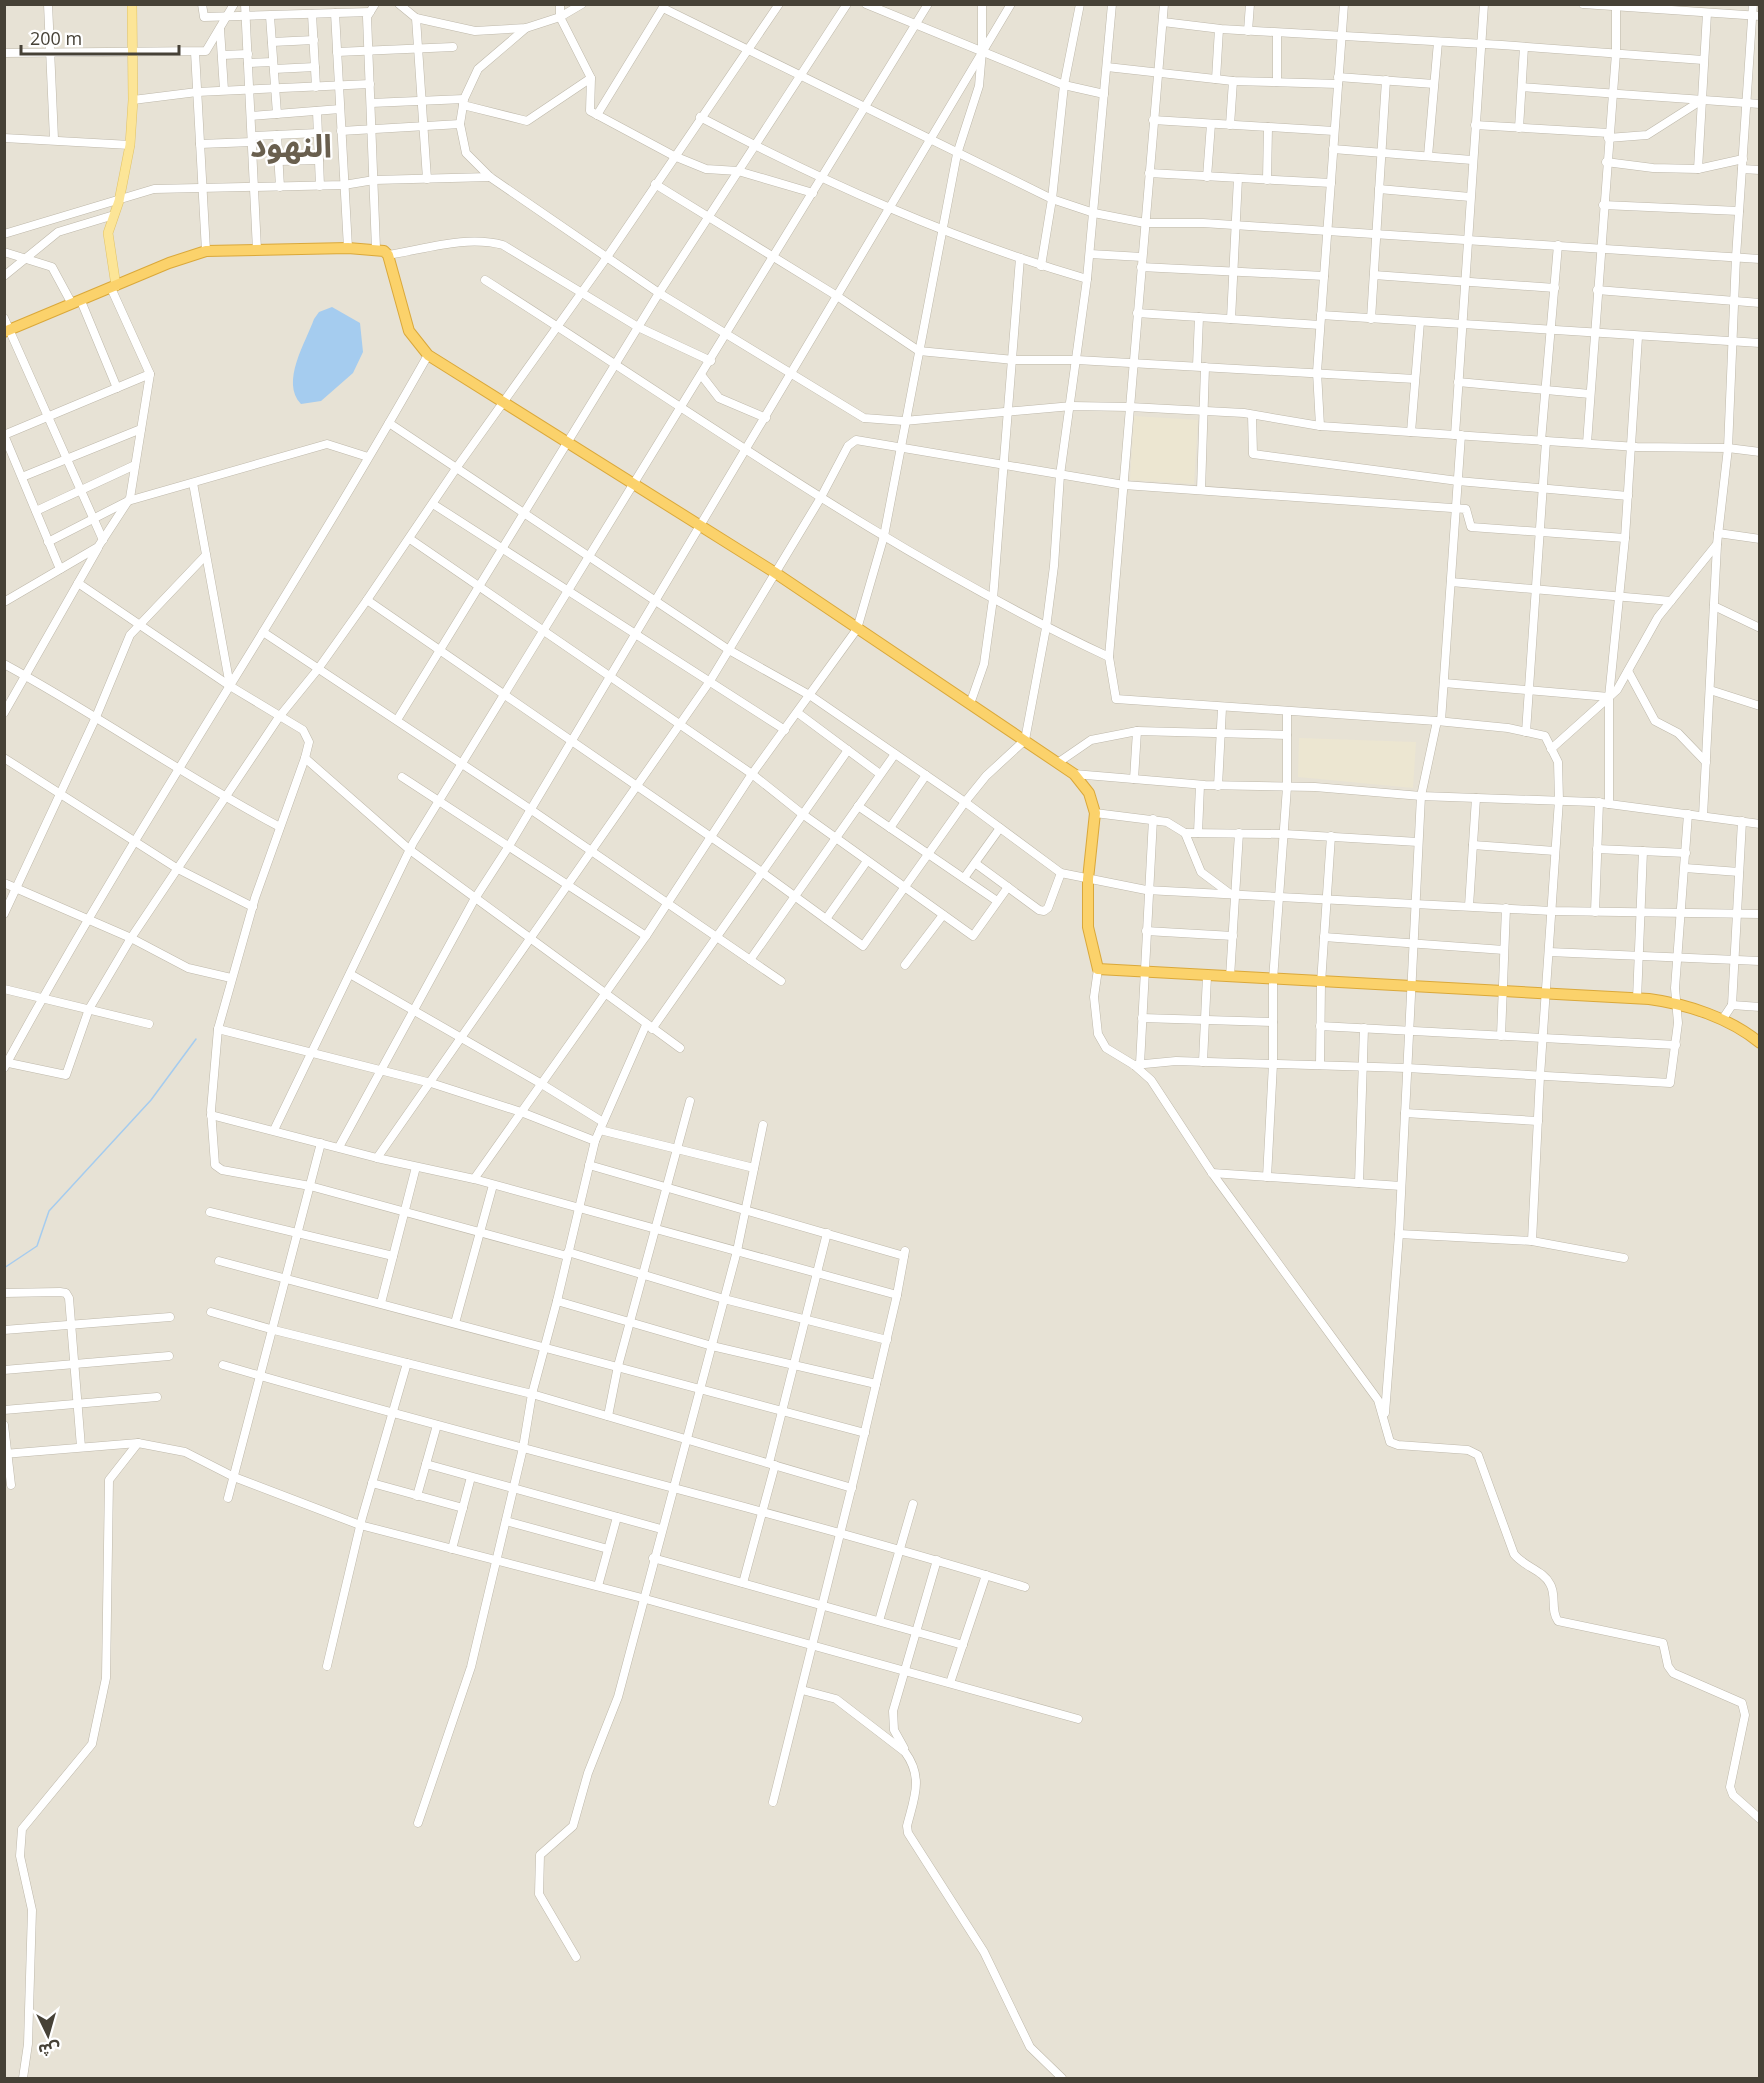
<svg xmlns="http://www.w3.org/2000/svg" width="1764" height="2083" font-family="'Open Sans','Noto Sans Arabic',sans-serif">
<rect width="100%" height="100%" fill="#f3f0e7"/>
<rect fill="#e7e2d5" x="5" y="5" width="1754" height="2073"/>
<g fill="#ece6d1">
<path d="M1134 416 1198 420 1194 484 1130 480Z"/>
<path d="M1299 738 1416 742 1413 788 1298 777Z"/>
</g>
<path fill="#a5ccef" d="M332 307 360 323 363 352 353 373 321 401 301 404C280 382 306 342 314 319L319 312Z"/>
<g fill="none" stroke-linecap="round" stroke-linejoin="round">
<path stroke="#a5ccef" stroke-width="1.5" d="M4 1268 37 1246 49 1211 151 1100 196 1039"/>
<defs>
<g id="minor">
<path d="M48 4 54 139"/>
<path d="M202 4 204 17 370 12"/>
<path d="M245 4 257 250"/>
<path d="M375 4 367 17 376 249"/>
<path d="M399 4 416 18 475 31 526 28 560 17 582 4"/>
<path d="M560 4V17L591 78 590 111 674 156 706 169 738 171 813 193"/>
<path d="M866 4 1064 85 1104 94"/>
<path d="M1164 4 1109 657 1116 699 1437 721 1508 728 1545 736 1558 762 1559 800 1540 1076 1532 1241"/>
<path d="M1583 4 1760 16"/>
<path d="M663 8 1052 199 1094 213 1145 223H1203L1760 259"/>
<path d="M335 13 348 248"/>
<path d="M312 14 316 87"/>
<path d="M270 16 277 114"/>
<path d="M416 18 427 179"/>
<path d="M1163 22 1221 29 1502 45 1703 60"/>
<path d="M526 28 478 69 464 99 460 124 466 153 490 177 659 293 864 418 904 421 1072 406 1130 407 1244 413 1320 426 1637 447 1728 448 1760 452"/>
<path d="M220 29 224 90"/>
<path d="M1248 31 1250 4"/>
<path d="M272 42 314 40"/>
<path d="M195 52 206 251"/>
<path d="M337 52 453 47"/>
<path d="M4 53 206 51 234 4"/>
<path d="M222 55 248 54"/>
<path d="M248 63 273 62"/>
<path d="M1107 67 1233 81 1338 84"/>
<path d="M274 69 315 67"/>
<path d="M1338 77 1434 84"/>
<path d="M1216 79 1219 29"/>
<path d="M1277 82V33"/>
<path d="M1522 87 1760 104"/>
<path d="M133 100 197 92 370 84"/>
<path d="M371 103 464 99"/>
<path d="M463 105 527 121 591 78"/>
<path d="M317 111 320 186"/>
<path d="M597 115 665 4"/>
<path d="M251 116 340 109"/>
<path d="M700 117C824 182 952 240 1087 279"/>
<path d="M1153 120 1334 131"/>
<path d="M1230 125 1233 81"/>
<path d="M1475 125 1609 133"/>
<path d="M1519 128 1524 47"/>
<path d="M341 131 460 124"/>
<path d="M277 135 280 187"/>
<path d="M252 136 318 133"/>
<path d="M4 138 130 145"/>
<path d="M1608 138 1647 135 1702 100"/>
<path d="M200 144 252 142"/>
<path d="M1333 149 1472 160"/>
<path d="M1428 156 1438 42"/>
<path d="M279 161 319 160"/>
<path d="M1606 162 1653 168 1698 169 1743 159"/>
<path d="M1698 169 1707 13"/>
<path d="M1742 169 1760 170"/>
<path d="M1149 173 1331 183"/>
<path d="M1207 177 1211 124"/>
<path d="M1267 180 1268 127"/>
<path d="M655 184 837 296 919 351 1014 360H1077L1415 379"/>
<path d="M1379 189 1470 197"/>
<path d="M1603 205 1739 211"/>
<path d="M4 234 154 189 344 185 374 180 490 177"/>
<path d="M4 252 52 267 72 304"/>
<path d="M1090 254 1142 257"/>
<path d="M388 255C426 249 466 235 503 245L638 327 711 361"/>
<path d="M1041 266 1052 199 1064 85 1080 4"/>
<path d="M1141 267 1324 276"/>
<path d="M1374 275 1555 288"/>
<path d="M4 276 58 232 114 215"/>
<path d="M485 280C690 410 888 554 1109 657"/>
<path d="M1597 290 1760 303"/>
<path d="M81 301 117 388"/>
<path d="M1137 313 1320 325"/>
<path d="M1321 315 1760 343"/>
<path d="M4 318 103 540"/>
<path d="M1231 319 1238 178"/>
<path d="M1371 319 1386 80"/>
<path d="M1197 366 1199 317"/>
<path d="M702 376 719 398 766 418"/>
<path d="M1458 382 1590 394"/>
<path d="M1252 415 1253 454 1458 481 1628 496"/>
<path d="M389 423 729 650 811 696 965 802 1061 873 1146 890 1551 911 1760 914"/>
<path d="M1320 426 1317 372 1344 4"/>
<path d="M1411 432 1420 322"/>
<path d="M4 435 150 374"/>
<path d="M4 435 60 569"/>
<path d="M1455 435 1484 4"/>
<path d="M1541 441 1558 245"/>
<path d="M1587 443 1616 53V4"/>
<path d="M22 477 141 429"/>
<path d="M193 483 230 686 303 730 309 742 305 758 255 898 218 1029 211 1110 215 1165 222 1170 310 1186 567 1256"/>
<path d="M1201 490 1205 367"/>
<path d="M433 504 785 730"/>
<path d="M36 511 135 465"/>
<path d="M1718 533 1760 539"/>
<path d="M410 539 752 774 801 813 973 936 1008 887"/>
<path d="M48 542 128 501 327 444 368 457"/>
<path d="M1451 582 1671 601"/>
<path d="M78 583 230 686"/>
<path d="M367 600 756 868 863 946 965 802 986 776 1025 740 1046 628 1054 566 1060 475 1087 279 1112 4"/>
<path d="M4 602 98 547 130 498 150 374 111 288"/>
<path d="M1714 606 1760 628"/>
<path d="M263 632 530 809 781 981"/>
<path d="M4 664C98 715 185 777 280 827"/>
<path d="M1628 671 1655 721 1678 733 1706 762"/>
<path d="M1444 683 1609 697"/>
<path d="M1710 690 1760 706"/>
<path d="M970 704 984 664 993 599 1020 258"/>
<path d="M4 713 98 548"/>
<path d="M798 713 880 774"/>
<path d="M397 720 659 293 847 4"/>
<path d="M1441 721 1461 435"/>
<path d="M1526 732 1546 441"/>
<path d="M1551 749 1617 690 1658 617 1717 544 1728 448 1736 257 1753 4"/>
<path d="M4 758 178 869 253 907"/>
<path d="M305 758 410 850 680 1048"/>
<path d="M1059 762 1091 740 1137 731 1287 735"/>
<path d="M1074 774 1205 785 1315 787 1421 796 1594 802 1760 824"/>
<path d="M402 777 646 936"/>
<path d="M1134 779 1137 731"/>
<path d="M1218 786 1222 708"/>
<path d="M1609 804V697L1625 538 1638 337"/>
<path d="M858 806 997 901"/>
<path d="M1095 813 1167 822 1185 833 1201 872 1229 893"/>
<path d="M1703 816 1717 545"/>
<path d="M890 828 926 775"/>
<path d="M1185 833 1284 834 1418 842"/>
<path d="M1198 833 1200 785"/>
<path d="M1473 845 1555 851"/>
<path d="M1597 849 1686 853"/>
<path d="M975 863 1039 910 1044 911 1048 908 1061 873"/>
<path d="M1685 868 1739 872"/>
<path d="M964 878 1000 828"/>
<path d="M4 883 131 938 188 968 231 978"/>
<path d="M1469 906 1476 798"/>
<path d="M1595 912 1599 802"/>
<path d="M4 914 96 717 130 635 206 555"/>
<path d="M826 919 867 861"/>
<path d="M1146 931 1233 936"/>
<path d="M1324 937 1504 950"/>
<path d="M1549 952 1760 961"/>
<path d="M750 960 895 754"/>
<path d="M905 965 943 915"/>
<path d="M1098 969 1094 997 1098 1034 1106 1048 1134 1065 1151 1080 1212 1173 1378 1400 1390 1442 1398 1445 1468 1450 1478 1455 1514 1554C1524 1567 1543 1570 1550 1584 1557 1595 1550 1610 1558 1621L1663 1643 1668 1666 1673 1673 1742 1703 1745 1715 1730 1787 1733 1795 1760 1819"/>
<path d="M350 974 540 1083 603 1122"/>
<path d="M1230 977 1239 833"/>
<path d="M4 989 149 1024"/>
<path d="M1637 999 1643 851"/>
<path d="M1732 1005 1742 821"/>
<path d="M1142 1018 1273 1022"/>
<path d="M1722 1020 1732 1005 1760 1007"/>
<path d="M1320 1026 1676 1045"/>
<path d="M218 1029 431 1083 521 1112 595 1141"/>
<path d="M652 1029 848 750"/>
<path d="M1501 1036 1506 908"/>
<path d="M4 1062 66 1075 89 1009 131 938 279 717 318 669 367 600 457 467 607 257 779 4"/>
<path d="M1203 1062 1207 976"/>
<path d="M1140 1064 1153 819"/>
<path d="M1134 1065 1176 1061 1407 1068 1670 1083 1678 1023 1675 988 1688 814"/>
<path d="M1320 1065 1321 983 1331 836"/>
<path d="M4 1068C136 825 292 596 428 355"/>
<path d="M1405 1113 1538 1121"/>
<path d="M211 1115 377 1158 474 1179 897 1295"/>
<path d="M274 1130 413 843 928 4"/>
<path d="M600 1130 754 1168"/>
<path d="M339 1147 474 900 509 846 1011 4"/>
<path d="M377 1158 710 681 820 499 848 446 856 440 1124 485 1466 509 1471 527 1625 538"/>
<path d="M589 1165 904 1256"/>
<path d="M1212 1173 1401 1186"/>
<path d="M1267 1177 1273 1064V980L1287 787V711"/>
<path d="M474 1179 646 936 752 774 857 629 884 536 957 154 979 86 982 51V4"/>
<path d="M1359 1183 1364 1028"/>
<path d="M210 1212 393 1256"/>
<path d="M1399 1234 1532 1241 1624 1258"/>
<path d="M568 1252 724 1299 887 1340"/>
<path d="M219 1261 865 1433"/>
<path d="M4 1293 60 1292 66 1293 69 1298 81 1447"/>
<path d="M557 1301 712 1346 876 1384"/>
<path d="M381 1303 416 1167"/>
<path d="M211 1312 274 1330 532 1394 852 1488"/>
<path d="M455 1323 493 1185"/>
<path d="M4 1330 170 1317"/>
<path d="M223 1365C489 1443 760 1506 1025 1587"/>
<path d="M4 1370 169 1356"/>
<path d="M4 1410 157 1397"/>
<path d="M1385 1413 1399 1234 1421 796 1437 721"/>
<path d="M608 1416 618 1366 690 1101"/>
<path d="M4 1425 11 1485"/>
<path d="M4 1454 138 1443"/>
<path d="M769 1463 827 1233"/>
<path d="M426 1464 661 1529"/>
<path d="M372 1483 463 1508"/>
<path d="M417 1496 437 1425"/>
<path d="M228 1498 321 1143"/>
<path d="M506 1521 608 1549"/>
<path d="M452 1549 471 1477"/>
<path d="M653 1558 963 1645"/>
<path d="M743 1583 775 1465"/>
<path d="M598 1586 617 1517"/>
<path d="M879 1621 913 1504"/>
<path d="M327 1666 362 1518 407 1363"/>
<path d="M950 1683 986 1575"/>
<path d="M802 1690 836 1699 905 1752C924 1778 914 1798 907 1826L908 1833 984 1952 1030 2047 1062 2078"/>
<path d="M904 1748 894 1730 893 1711 937 1560"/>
<path d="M773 1802 854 1478 897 1295 905 1251"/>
<path d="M418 1823 471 1667 523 1448 532 1394 557 1301 595 1141 646 1025"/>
<path d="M576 1957 539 1894 540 1855 573 1826 588 1773 618 1697 737 1251 763 1125"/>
<path d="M23 2078 28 2044 32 1910 20 1856 22 1829 92 1744 106 1678 109 1480 138 1443 185 1452 234 1477 360 1525 642 1598 1078 1719"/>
</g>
<path id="major" d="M116 286 108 233 119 201 130 145 133 100 132 4"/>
<path id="highway" d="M4 332 169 263 206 251 348 248 384 251 388 255 409 331 428 355 774 572 1074 774 1089 793 1095 813 1088 879V927L1098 969 1649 999C1687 1004 1730 1018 1760 1043"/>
</defs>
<use href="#minor" stroke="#beb8aa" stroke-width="9"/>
<use href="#major" stroke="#e1c367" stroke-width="10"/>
<use href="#highway" stroke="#daa83a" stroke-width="12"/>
<use href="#minor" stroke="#fff" stroke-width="8"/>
<use href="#major" stroke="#fce597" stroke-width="9"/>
<use href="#highway" stroke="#fbd26b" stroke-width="10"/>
</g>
<g text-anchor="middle" stroke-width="4.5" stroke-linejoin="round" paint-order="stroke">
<g font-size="32" font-weight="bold" fill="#695f4e" stroke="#fff">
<text x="291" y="157">النهود</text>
</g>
</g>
<rect width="1764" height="2083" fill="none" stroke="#464136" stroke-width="12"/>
<g transform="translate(48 2035) rotate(175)" stroke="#ffffff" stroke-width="4.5" paint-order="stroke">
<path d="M0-4.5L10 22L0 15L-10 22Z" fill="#464136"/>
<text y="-9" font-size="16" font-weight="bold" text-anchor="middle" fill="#464136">ش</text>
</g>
<path d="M21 45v9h158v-9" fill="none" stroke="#464136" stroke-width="3"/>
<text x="30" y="45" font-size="18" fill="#464136" stroke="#ffffff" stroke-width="4.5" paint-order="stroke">200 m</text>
</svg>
